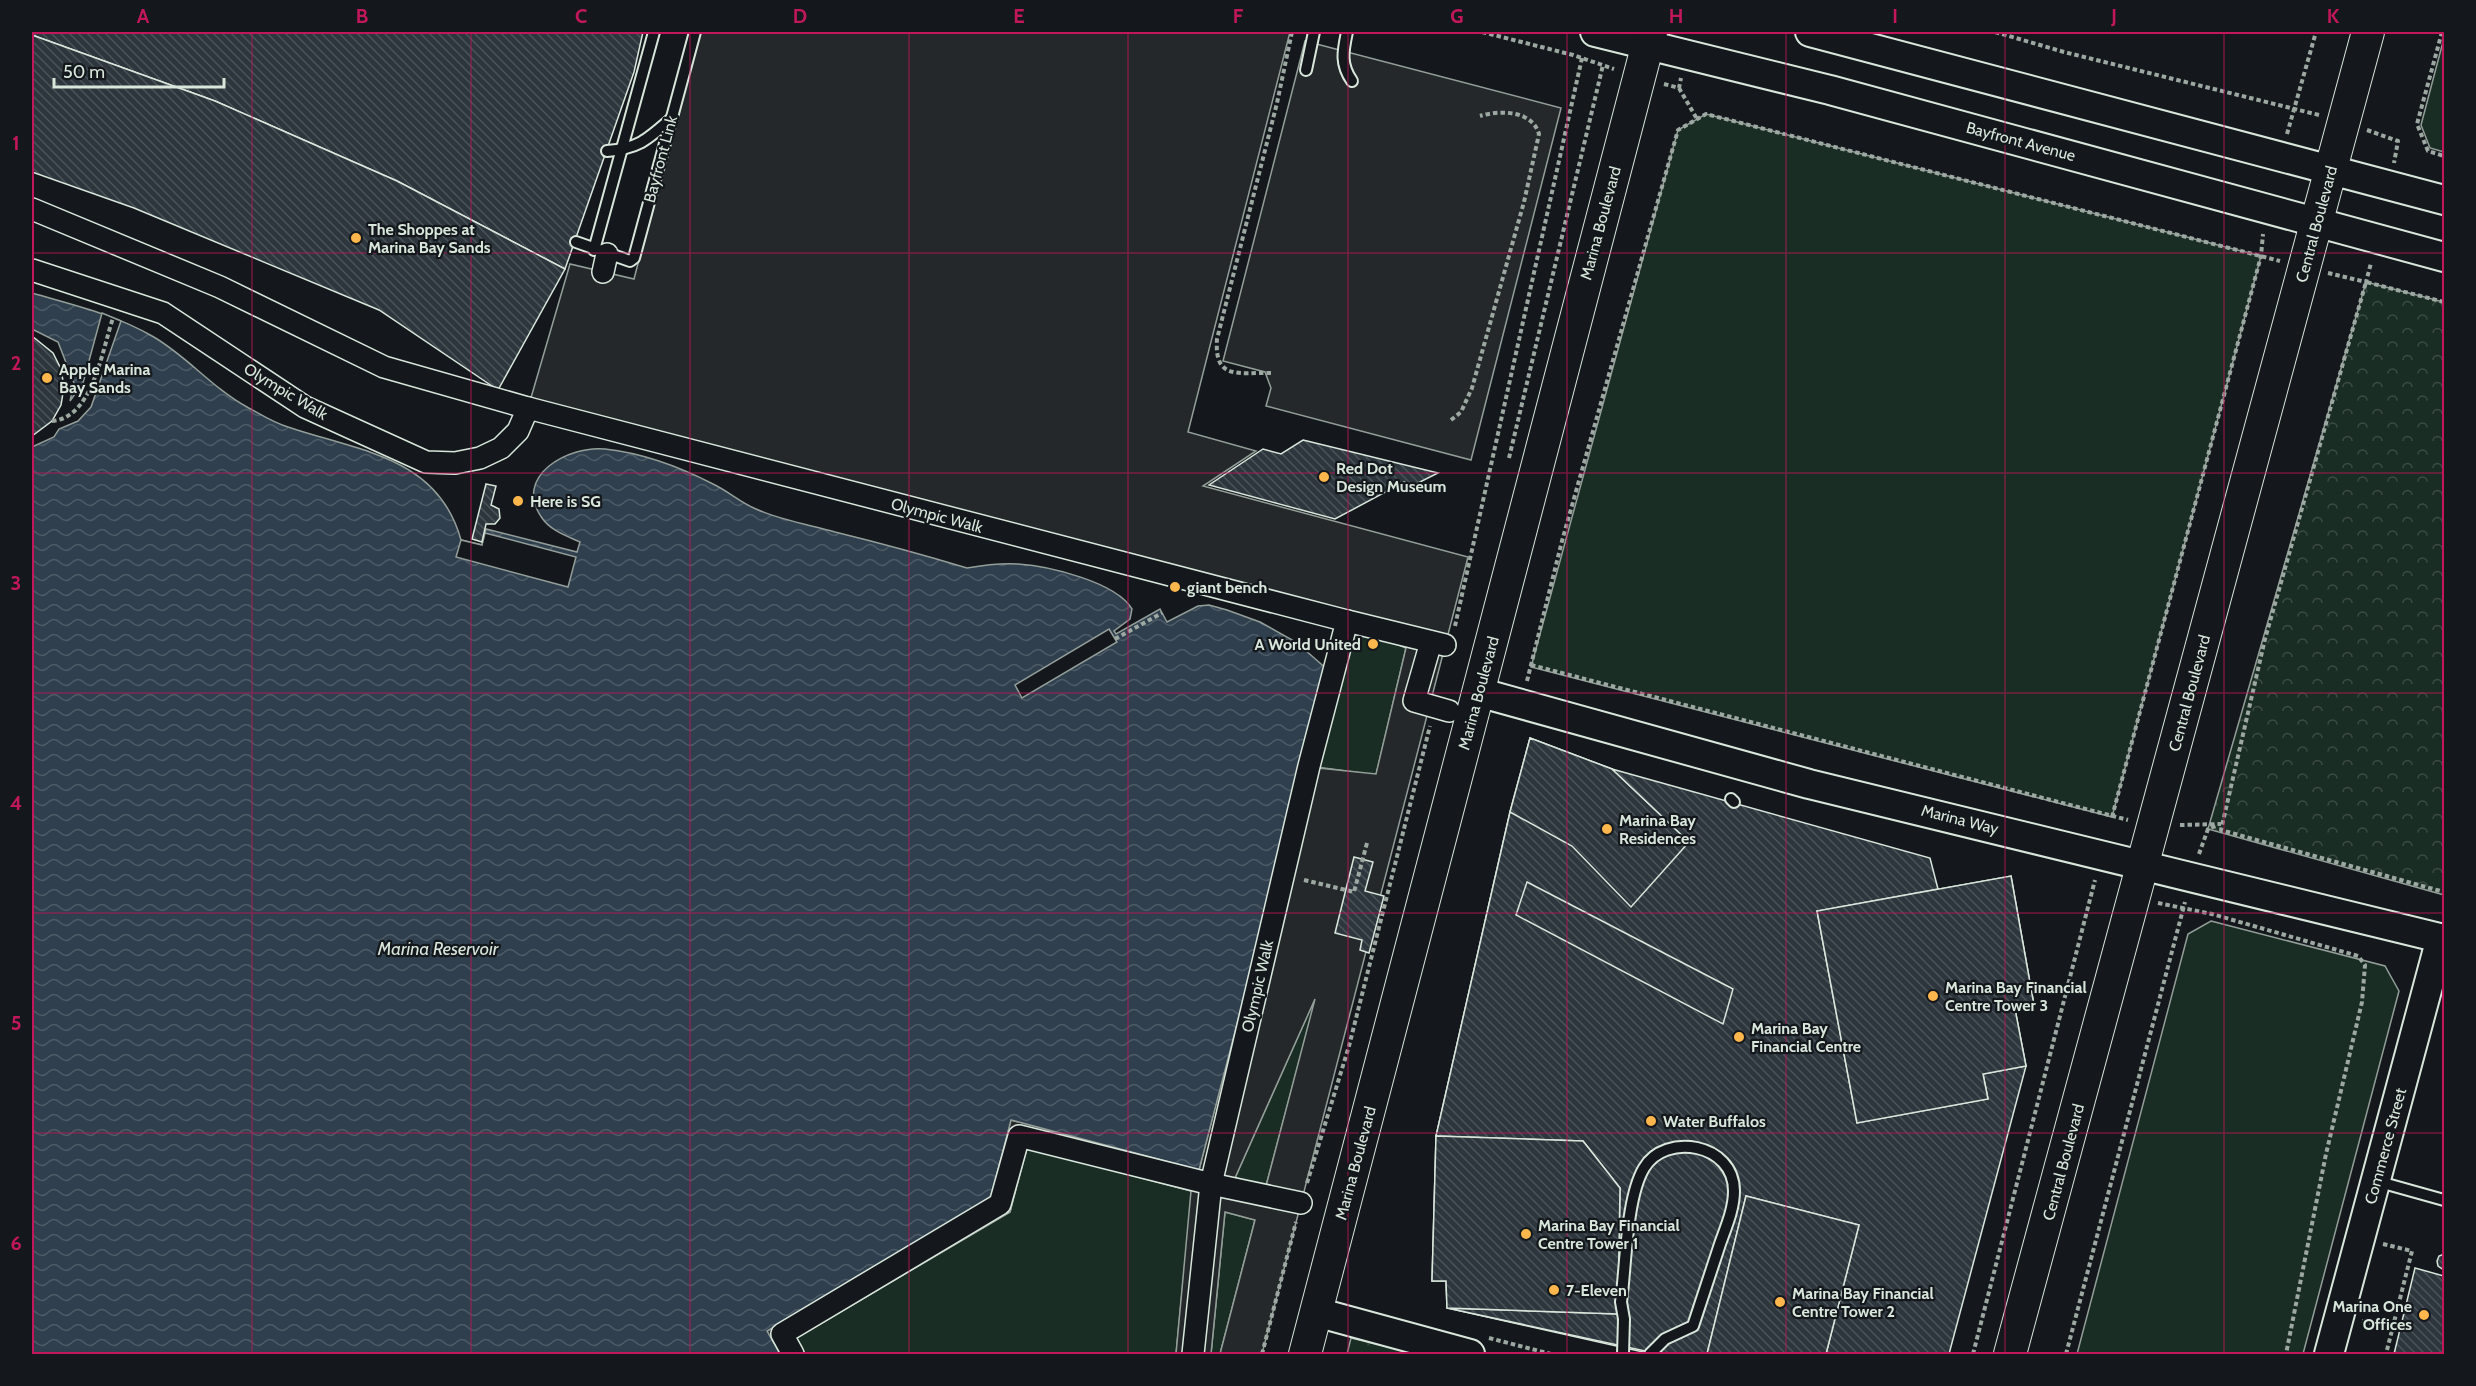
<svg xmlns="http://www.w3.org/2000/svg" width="2476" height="1386" font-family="Cabin,sans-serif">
<defs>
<pattern id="park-crowns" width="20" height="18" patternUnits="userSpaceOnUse" patternTransform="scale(1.5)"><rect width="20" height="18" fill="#1a2d24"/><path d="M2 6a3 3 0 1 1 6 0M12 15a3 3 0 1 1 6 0" fill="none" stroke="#3b4b43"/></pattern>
<pattern id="water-waves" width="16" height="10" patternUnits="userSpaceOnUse" patternTransform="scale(1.5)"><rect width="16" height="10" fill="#2f3f4d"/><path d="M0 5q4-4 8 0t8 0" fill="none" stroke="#4c5b66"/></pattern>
<pattern id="building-back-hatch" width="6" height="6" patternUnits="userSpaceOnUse" patternTransform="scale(1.5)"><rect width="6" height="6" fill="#2c363c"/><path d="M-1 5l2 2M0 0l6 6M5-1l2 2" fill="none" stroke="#4a5358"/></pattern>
</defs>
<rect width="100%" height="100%" fill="#14181c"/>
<g fill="#1a2d24" stroke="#939e99" stroke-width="1.5">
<path d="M2444 38V152L2430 148 2421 125Z"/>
<path d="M1706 114 2261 256 2112 817 1531 667 1678 130Z"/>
<path d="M1347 621 1406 648 1376 775 1309 766Z"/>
<path d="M2211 921 2385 966 2399 991 2303 1354H2077L2188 934Z"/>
<path d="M1317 994 1266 1186 1235 1178Z"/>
<path d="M1026 1147 1192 1191 1176 1354H805L796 1338 1010 1212Z"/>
<path d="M1225 1212 1255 1220 1220 1354H1211Z"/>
</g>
<g fill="url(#park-crowns)" stroke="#939e99" stroke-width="1.5">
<path d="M2366 282 2444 302V895L2208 829Z"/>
<path d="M1351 1338 1418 1354H1347Z"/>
</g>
<g fill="#24282b" stroke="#939e99" stroke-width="1.5" fill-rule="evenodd">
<path d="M698 32H1290L1188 432 1256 451 1203 486 1468 557 1262 1354H1220L1255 1220 1225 1212 1211 1354H1176L1191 1191 1027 1148 1010 1212 796 1338 805 1354H780L767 1331 991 1198 1011 1120 1199 1170 1339 624 528 408 570 264 634 279ZM1347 622 1406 648 1376 774 1309 767ZM1315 999 1266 1186 1235 1178Z"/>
<path d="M1305 41 1561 108 1471 460 1266 406 1271 388 1265 372 1223 361Z"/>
</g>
<path fill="url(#water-waves)" stroke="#939e99" stroke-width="1.5" d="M32 293C73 305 114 314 152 336 186 355 212 388 247 407 260 414 274 423 288 427 358 451 438 456 461 540L482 545 486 529 577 552 580 542C567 536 551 531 542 518 512 476 569 445 605 449 642 453 680 467 713 484 728 491 741 503 756 509 780 520 810 525 835 532 880 543 924 555 967 568 984 565 1001 563 1018 564 1049 566 1116 582 1132 609L1130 619 1114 631 1116 634 1160 609 1167 622 1198 606 1209 605 1227 610 1260 622 1296 642 1329 671 1199 1170 1011 1120 991 1197 767 1331 780 1354H32Z"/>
<g fill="#14181c" stroke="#939e99" stroke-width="1.5">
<path d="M102 313 121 321 91 407 78 421 59 429 54 437 32 447V329L58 342 74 383 70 401 83 383Z"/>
<path d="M485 533 576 557 568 587 456 557 461 540 482 545Z"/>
<path d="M1109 629 1117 642 1022 698 1015 685Z"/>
</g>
<g fill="url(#building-back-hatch)" stroke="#d8e6dc" stroke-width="1.5">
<path d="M32 32H643L634 72 565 269 397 181 215 101 32 35Z"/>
<path d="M32 35 215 101 397 181 565 269 498 390 379 310 134 208 32 172Z"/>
<path d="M32 336 53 353 61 369 64 387 61 405 52 421 32 436Z"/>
<path d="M1303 440 1438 473 1414 485 1404 482 1335 519 1209 485 1263 449 1281 454Z"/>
<path d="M486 484 496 486 491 505 499 509 500 518 495 524H486L482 542 472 539Z"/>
<path d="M1530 738 1612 769 1689 842 1631 907 1572 846 1510 812Z"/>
<path d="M1530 738 1612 769 1689 842 1817 911 2011 876 2034 1005 2015 1009 2026 1066 1983 1074 1988 1099 1943 1354H1652L1447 1308 1446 1281H1432L1436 1136 1510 812Z"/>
<path d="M1612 769 1930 858 1938 889 1817 911 1857 1123 1988 1099 1983 1074 2026 1066 1949 1354H1826L1859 1225 1746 1196 1707 1354H1659L1447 1308 1618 1314 1620 1188 1583 1141 1436 1136 1510 812 1572 846 1631 907 1689 842Z"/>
<path d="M1354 857 1373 862 1365 891 1384 896 1369 953 1360 950 1362 940 1335 933Z"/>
<path d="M2011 876 2034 1005 2015 1009 2026 1066 1983 1074 1988 1099 1857 1123 1817 911Z"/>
<path d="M1527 882 1733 989 1723 1024 1516 915Z"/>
<path d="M1436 1136 1583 1141 1620 1188 1618 1314 1447 1308 1446 1281H1432Z"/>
<path d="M1746 1196 1859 1225 1826 1354H1707Z"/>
<path d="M2444 1254V1270L2438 1266 2437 1261 2439 1256Z"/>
<path d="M2415 1268 2444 1276V1354H2394Z"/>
</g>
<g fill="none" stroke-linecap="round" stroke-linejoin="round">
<defs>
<g id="lane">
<path d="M1347 32C1343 51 1340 64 1352 81"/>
<path d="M1306 70 1314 32"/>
<path d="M607 151C639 148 647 140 671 119"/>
<path d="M576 242 630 261 634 258 695 32"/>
<path d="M594 250 654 32"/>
<path d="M1731 799 1734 802"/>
<path d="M2376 1181 2444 1200"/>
<path d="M1623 1354 1624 1319 1621 1302C1626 1266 1626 1198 1644 1168 1665 1132 1734 1143 1734 1191 1734 1209 1726 1227 1720 1244 1711 1271 1702 1298 1693 1326L1665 1339 1650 1354"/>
</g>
<g id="street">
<path d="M32 209 220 287 384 367 528 408 1347 621 1309 766 1211 1184 1193 1354"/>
<path d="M32 270 163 313 305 407 426 462 455 463 480 458 501 448 518 431 528 408"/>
<path d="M603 272 607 254"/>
<path d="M1347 621 1445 645"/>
<path d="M1431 642 1414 701 1449 711"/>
<path d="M793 1354 782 1334 1000 1204 1019 1136 1211 1184 1301 1203"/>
</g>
<g id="secondary">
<path d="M1595 32 1830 90 2444 257"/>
<path d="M1810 32 2444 200"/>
<path d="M1478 692 1809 784 2444 939"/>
<path d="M1316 1312 1470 1354"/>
<path d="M2329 1354 2441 938"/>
</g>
<g id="primary">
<path d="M1305 1354 1651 32"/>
<path d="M2010 1354 2368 32"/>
</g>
</defs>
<use href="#lane" stroke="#d8e6dc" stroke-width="14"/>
<use href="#street" stroke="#d8e6dc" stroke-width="24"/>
<use href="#secondary" stroke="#d8e6dc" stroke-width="32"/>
<use href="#primary" stroke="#d8e6dc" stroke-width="34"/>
<g stroke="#9da8a2" stroke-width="4" stroke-dasharray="4.5 3" stroke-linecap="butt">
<path d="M1482 32 1573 55 1614 69"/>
<path d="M1995 32 2064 52 2319 115"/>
<path d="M2442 32 2417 124 2428 151 2444 156"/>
<path d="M1664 84 1679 88 1681 78"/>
<path d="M1679 88 1697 119"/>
<path d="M2367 130 2398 141 2394 163"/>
<path d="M2287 134 2316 32"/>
<path d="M2328 273 2366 282 2371 263"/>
<path d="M2444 302 2366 282 2265 639 2221 830 2444 892"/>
<path d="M1271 373C1239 372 1214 381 1217 339L1277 103 1292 32"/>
<path d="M1451 420 1461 412 1472 388 1524 202 1539 134C1532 110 1500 110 1480 116"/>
<path d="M52 421C93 418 102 350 113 318"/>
<path d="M1509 458 1603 65"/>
<path d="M1455 626 1582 58"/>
<path d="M1115 639 1162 613"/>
<path d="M1531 665 2128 820"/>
<path d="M1527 681 1562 541 1678 130 1706 114 2280 261"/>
<path d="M2112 817 2261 256 2263 234"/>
<path d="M2180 825 2221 824"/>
<path d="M2199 854 2208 829 2218 825"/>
<path d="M1304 880 1354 892 1367 843"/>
<path d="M2158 903 2212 914 2358 956 2365 965 2362 1002 2326 1154 2286 1354"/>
<path d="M1307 1183 1349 1046 1430 726"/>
<path d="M2383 1244 2412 1251 2386 1354"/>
<path d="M2362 1321 2393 1328"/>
<path d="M1489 1338 1551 1354"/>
<path d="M1262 1354 1296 1222"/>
<path d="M1973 1354 2095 880"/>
<path d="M2066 1354 2185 902"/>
</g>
<use href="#lane" stroke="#14181c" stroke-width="10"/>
<use href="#street" stroke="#14181c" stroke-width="21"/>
<use href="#secondary" stroke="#14181c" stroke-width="28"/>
<use href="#primary" stroke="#14181c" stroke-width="32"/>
</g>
<path fill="none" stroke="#c2185b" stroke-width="1.5" stroke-opacity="0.55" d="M252 32V1354M471 32V1354M690 32V1354M909 32V1354M1128 32V1354M1348 32V1354M1567 32V1354M1786 32V1354M2005 32V1354M2224 32V1354M32 253H2444M32 473H2444M32 693H2444M32 913H2444M32 1133H2444"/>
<g fill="#ffb74d" stroke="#14181c" stroke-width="2">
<circle cx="356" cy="238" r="6"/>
<circle cx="47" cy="378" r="6"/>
<circle cx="1324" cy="477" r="6"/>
<circle cx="518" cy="501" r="6"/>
<circle cx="1175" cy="587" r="6"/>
<circle cx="1373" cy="644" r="6"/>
<circle cx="1607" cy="829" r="6"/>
<circle cx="1933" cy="996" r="6"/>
<circle cx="1739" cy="1037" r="6"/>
<circle cx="1651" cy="1121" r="6"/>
<circle cx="1526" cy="1234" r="6"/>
<circle cx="1554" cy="1290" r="6"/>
<circle cx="1780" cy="1302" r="6"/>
<circle cx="2424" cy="1315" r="6"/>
</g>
<g text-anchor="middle" stroke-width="4.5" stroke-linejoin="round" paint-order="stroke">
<g font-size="16" fill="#d8e6dc" stroke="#14181c">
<text transform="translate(2021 141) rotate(15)" y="6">Bayfront Avenue</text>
<text transform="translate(660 159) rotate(-75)" y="6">Bayfront Link</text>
<text transform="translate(1600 223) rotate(-75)" y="6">Marina Boulevard</text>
<text transform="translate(2316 224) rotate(-75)" y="6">Central Boulevard</text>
<text transform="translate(286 391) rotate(31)" y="6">Olympic Walk</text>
<text transform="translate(937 515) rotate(15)" y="6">Olympic Walk</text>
<text transform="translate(1478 693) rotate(-75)" y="6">Marina Boulevard</text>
<text transform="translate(2189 693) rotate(-75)" y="6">Central Boulevard</text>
<text transform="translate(1960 819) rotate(14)" y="6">Marina Way</text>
<text transform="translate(1257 986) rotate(-77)" y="6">Olympic Walk</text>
<text transform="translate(2385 1146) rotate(-75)" y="6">Commerce Street</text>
<text transform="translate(2063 1162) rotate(-75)" y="6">Central Boulevard</text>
<text transform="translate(1355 1163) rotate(-75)" y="6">Marina Boulevard</text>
</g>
<g font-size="16" font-weight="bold" fill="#d8e6dc" stroke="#14181c" text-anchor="start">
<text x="368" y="235">The Shoppes at<tspan x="368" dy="18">Marina Bay Sands</tspan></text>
<text x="59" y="375">Apple Marina<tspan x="59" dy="18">Bay Sands</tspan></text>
<text x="1336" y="474">Red Dot<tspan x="1336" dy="18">Design Museum</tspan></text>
<text x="530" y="507">Here is SG</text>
<text x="1187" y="593">giant bench</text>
<text x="1361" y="650" text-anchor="end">A World United</text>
<text x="1619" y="826">Marina Bay<tspan x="1619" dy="18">Residences</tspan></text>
<text x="1945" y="993">Marina Bay Financial<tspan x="1945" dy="18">Centre Tower 3</tspan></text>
<text x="1751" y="1034">Marina Bay<tspan x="1751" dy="18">Financial Centre</tspan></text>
<text x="1663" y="1127">Water Buffalos</text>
<text x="1538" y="1231">Marina Bay Financial<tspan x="1538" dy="18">Centre Tower 1</tspan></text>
<text x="1566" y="1296">7-Eleven</text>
<text x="1792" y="1299">Marina Bay Financial<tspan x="1792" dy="18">Centre Tower 2</tspan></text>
<text x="2412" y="1312" text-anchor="end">Marina One<tspan x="2412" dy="18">Offices</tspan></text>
</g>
<g font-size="18" font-style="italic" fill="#d8e6dc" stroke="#14181c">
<text x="438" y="955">Marina Reservoir</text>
</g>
</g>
<rect width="2476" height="1386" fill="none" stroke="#14181c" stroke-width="66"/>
<path d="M54 78v9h170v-9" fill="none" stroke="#d8e6dc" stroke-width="3"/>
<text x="63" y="78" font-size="18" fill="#d8e6dc" stroke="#14181c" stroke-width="4.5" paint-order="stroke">50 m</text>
<rect x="33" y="33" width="2410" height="1320" fill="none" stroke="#c2185b" stroke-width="2"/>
<g font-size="20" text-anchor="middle" font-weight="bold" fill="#c2185b">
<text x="143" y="23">A</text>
<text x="362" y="23">B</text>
<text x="581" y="23">C</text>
<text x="800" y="23">D</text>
<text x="1019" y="23">E</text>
<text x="1238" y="23">F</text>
<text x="1457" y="23">G</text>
<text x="1676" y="23">H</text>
<text x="1895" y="23">I</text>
<text x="2114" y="23">J</text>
<text x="2333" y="23">K</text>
<text x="16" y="150">1</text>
<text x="16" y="370">2</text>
<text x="16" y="590">3</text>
<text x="16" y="810">4</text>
<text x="16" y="1030">5</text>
<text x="16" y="1250">6</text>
</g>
</svg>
